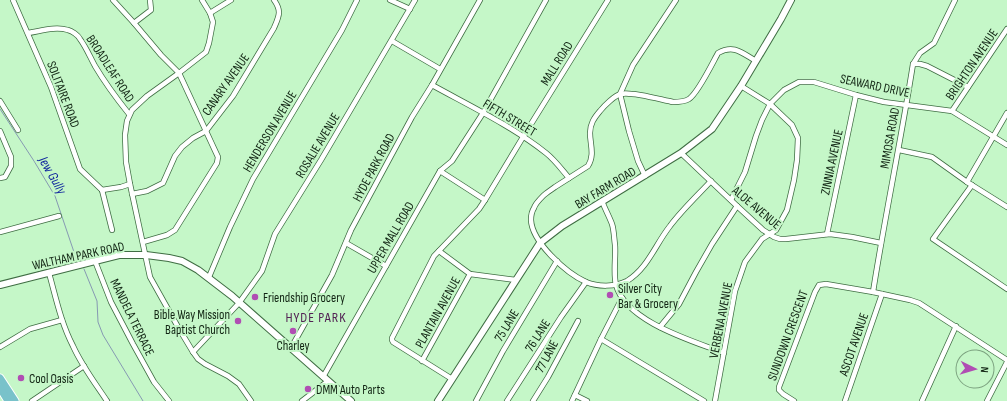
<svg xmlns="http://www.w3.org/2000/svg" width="1007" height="401" font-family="'Sofia Sans Condensed',sans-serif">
<rect width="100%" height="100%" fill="#c5f7c8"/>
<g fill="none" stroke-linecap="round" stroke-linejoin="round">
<g stroke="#8699b2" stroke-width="1">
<path d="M0 109 34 161 55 196 76 258"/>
<path d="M84 269 97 301 98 322 103 335 143 401"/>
</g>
<defs>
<g id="street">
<path d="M13 0 51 87 80 169 102 190"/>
<path d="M113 0 134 23 161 55 179 73 218 157 217 163 175 230 167 235 143 242"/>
<path d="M202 0 210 13 213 22 209 43 206 52 179 73 147 96 132 110 127 121 125 135 126 162 130 184 150 277 178 327 193 352 198 359 205 364 228 376 239 384 251 401"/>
<path d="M390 0 410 9"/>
<path d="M210 13 231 0"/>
<path d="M134 23 151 10 150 0"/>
<path d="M28 33C41 31 55 26 68 30 72 31 78 35 80 39 86 47 90 57 95 66 105 83 117 99 129 114"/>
<path d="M392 41 440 69"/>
<path d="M913 64H920L927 66 968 87"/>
<path d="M432 85C470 106 512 126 546 153 555 160 562 170 569 178"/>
<path d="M741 86 770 104 784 90 799 82H814L856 95 884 102 952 111 1007 145"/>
<path d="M0 101 18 130"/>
<path d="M952 111 1007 29"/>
<path d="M0 131 11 157V166L5 177 0 178"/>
<path d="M899 150 932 157 967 182 1007 207"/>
<path d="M681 153 737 206 763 230 774 237 780 239H786L830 234 852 237 881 243"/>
<path d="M440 171 485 200"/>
<path d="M645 176 638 161 629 131 620 94 633 65 676 0"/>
<path d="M711 181C697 196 682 210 670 226 655 245 648 268 627 281 615 287 598 287 586 282 566 273 532 242 531 220 531 217 532 211 534 208 535 204 540 199 543 196 546 193 551 190 555 187 566 180 577 173 588 166 595 155 590 144 590 133 590 124 594 118 600 111 604 106 615 95 621 94 631 91 662 100 673 102 678 102 684 102 689 99 698 93 712 64 718 53 734 44 742 53 756 61"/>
<path d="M967 182 1007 113"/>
<path d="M972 185 933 239 1007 289"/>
<path d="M102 190 112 230"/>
<path d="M102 190 121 187 130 184"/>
<path d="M132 194 147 191 163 183 175 156 182 147 193 138 206 131 233 96 274 28C279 16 282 11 274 0"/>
<path d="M602 201C605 209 609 216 612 224 614 230 614 238 615 245 616 257 613 273 616 285 626 322 693 341 724 353"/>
<path d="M0 232 59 216"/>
<path d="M827 234 856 95"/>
<path d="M346 243 386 266"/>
<path d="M439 251 470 274 516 280"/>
<path d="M95 261 111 302 133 344 154 382 169 401"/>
<path d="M49 273C56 298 61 323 73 346 82 366 95 383 107 401"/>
<path d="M209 277 230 227 253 179 342 30 357 0"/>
<path d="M873 292C885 216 901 140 913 64L920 53 934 43 955 0"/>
<path d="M660 327 679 304 696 272 712 244 737 206"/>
<path d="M601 339 704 401"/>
<path d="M0 347 30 329 62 320"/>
<path d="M291 348 332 275 351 230 412 117 432 85 480 0"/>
<path d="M193 352 239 303 262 271 275 234 321 160 415 0"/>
<path d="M422 361 470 274"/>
<path d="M323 377 440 171 452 161 483 113 546 0"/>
<path d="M452 379 393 342 392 340V338L434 256 479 209 485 200 523 137 608 0"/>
<path d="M575 395 587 401"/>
<path d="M32 401 84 366"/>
<path d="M302 401 328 381"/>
<path d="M476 401 503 351 557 261"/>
<path d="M507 401 561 317 586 282"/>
<path d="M533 401 548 377 578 321"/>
<path d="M572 401 601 339 622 298"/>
<path d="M715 401 735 291 745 262 762 239 776 230 787 210 794 180 797 160 798 138 792 125 770 104 762 120 756 136 745 172 731 200"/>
<path d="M794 401 783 394 779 390V387L815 292 819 285 826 284 873 292 910 300 919 303 1007 360"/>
<path d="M845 401 882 294"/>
<path d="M922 401 956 326"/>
<path d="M987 401 1007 362"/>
</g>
<g id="secondary">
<path d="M0 285 95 261 119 255H146L169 258 182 261 198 270 232 296 351 401"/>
<path d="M438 401 540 243 562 226 681 153 712 129 741 86 781 19 791 0"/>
</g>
<g id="primary">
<path d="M0 378 15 401"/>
<path d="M0 388 8 401"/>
</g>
</defs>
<use href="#street" stroke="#3f6d43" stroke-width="6"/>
<use href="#secondary" stroke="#3f6d43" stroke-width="8"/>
<use href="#primary" stroke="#fff" stroke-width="9"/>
<use href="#street" stroke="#fff" stroke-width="4.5"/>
<use href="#secondary" stroke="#fff" stroke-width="6"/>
<use href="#primary" stroke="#79c2ca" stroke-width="7"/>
</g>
<g fill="#b04db3" stroke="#c5f7c8" stroke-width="1.5">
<circle cx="610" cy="295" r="4"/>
<circle cx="255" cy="297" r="4"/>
<circle cx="238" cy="321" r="4"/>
<circle cx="293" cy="331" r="4"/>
<circle cx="21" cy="378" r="4"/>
<circle cx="308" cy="389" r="4"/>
</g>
<g text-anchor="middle" stroke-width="4" stroke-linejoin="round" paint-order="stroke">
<g font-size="13" fill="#112413" stroke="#c5f7c8">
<text transform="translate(556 63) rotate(-58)" y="5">MALL ROAD</text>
<text transform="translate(971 64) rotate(-56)" y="5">BRIGHTON AVENUE</text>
<text transform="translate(111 68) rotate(57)" y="5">BROADLEAF ROAD</text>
<text transform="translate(225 84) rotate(-55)" y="5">CANARY AVENUE</text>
<text transform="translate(875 85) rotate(12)" y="5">SEAWARD DRIVE</text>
<text transform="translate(64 94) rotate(69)" y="5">SOLITAIRE ROAD</text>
<text transform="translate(510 117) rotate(31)" y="5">FIFTH STREET</text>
<text transform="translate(269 131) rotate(-59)" y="5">HENDERSON AVENUE</text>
<text transform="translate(889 138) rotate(-80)" y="5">MIMOSA ROAD</text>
<text transform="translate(317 145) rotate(-59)" y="5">ROSALIE AVENUE</text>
<text transform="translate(831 162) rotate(-78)" y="5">ZINNIA AVENUE</text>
<text transform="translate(373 167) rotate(-62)" y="5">HYDE PARK ROAD</text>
<text transform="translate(605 187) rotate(-31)" y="5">BAY FARM ROAD</text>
<text transform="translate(757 207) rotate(40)" y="5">ALOE AVENUE</text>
<text transform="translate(390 237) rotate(-60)" y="5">UPPER MALL ROAD</text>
<text transform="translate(78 255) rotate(-12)" y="5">WALTHAM PARK ROAD</text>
<text transform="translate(437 312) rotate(-61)" y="5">PLANTAIN AVENUE</text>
<text transform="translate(133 317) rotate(64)" y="5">MANDELA TERRACE</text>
<text transform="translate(720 320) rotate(-79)" y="5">VERBENA AVENUE</text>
<text transform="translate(506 325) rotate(-59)" y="5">75 LANE</text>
<text transform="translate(537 335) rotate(-58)" y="5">76 LANE</text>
<text transform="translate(787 335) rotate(-70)" y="5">SUNDOWN CRESCENT</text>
<text transform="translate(853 344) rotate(-71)" y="5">ASCOT AVENUE</text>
<text transform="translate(546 356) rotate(-62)" y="5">77 LANE</text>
</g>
<g font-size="13" fill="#112413" stroke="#c5f7c8" text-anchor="start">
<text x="618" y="293">Silver City<tspan x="618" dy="15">Bar &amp; Grocery</tspan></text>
<text x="263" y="302">Friendship Grocery</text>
<text x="230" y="319" text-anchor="end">Bible Way Mission<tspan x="230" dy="15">Baptist Church</tspan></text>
<text x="293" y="350" text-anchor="middle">Charley</text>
<text x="29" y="383">Cool Oasis</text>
<text x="316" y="394">DMM Auto Parts</text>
</g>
<g font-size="14" font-style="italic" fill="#0f259d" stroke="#c5f7c8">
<text transform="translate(53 175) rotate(60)" y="5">Jew Gully</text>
</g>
<g font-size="14" letter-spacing="1" fill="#522354" stroke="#c5f7c8">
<text x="316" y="322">HYDE PARK</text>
</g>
</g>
<g transform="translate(975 369) rotate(95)"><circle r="19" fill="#c5f7c8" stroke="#7da380"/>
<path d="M0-3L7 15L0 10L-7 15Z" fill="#b04db3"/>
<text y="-6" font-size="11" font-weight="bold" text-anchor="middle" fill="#112413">N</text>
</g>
</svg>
